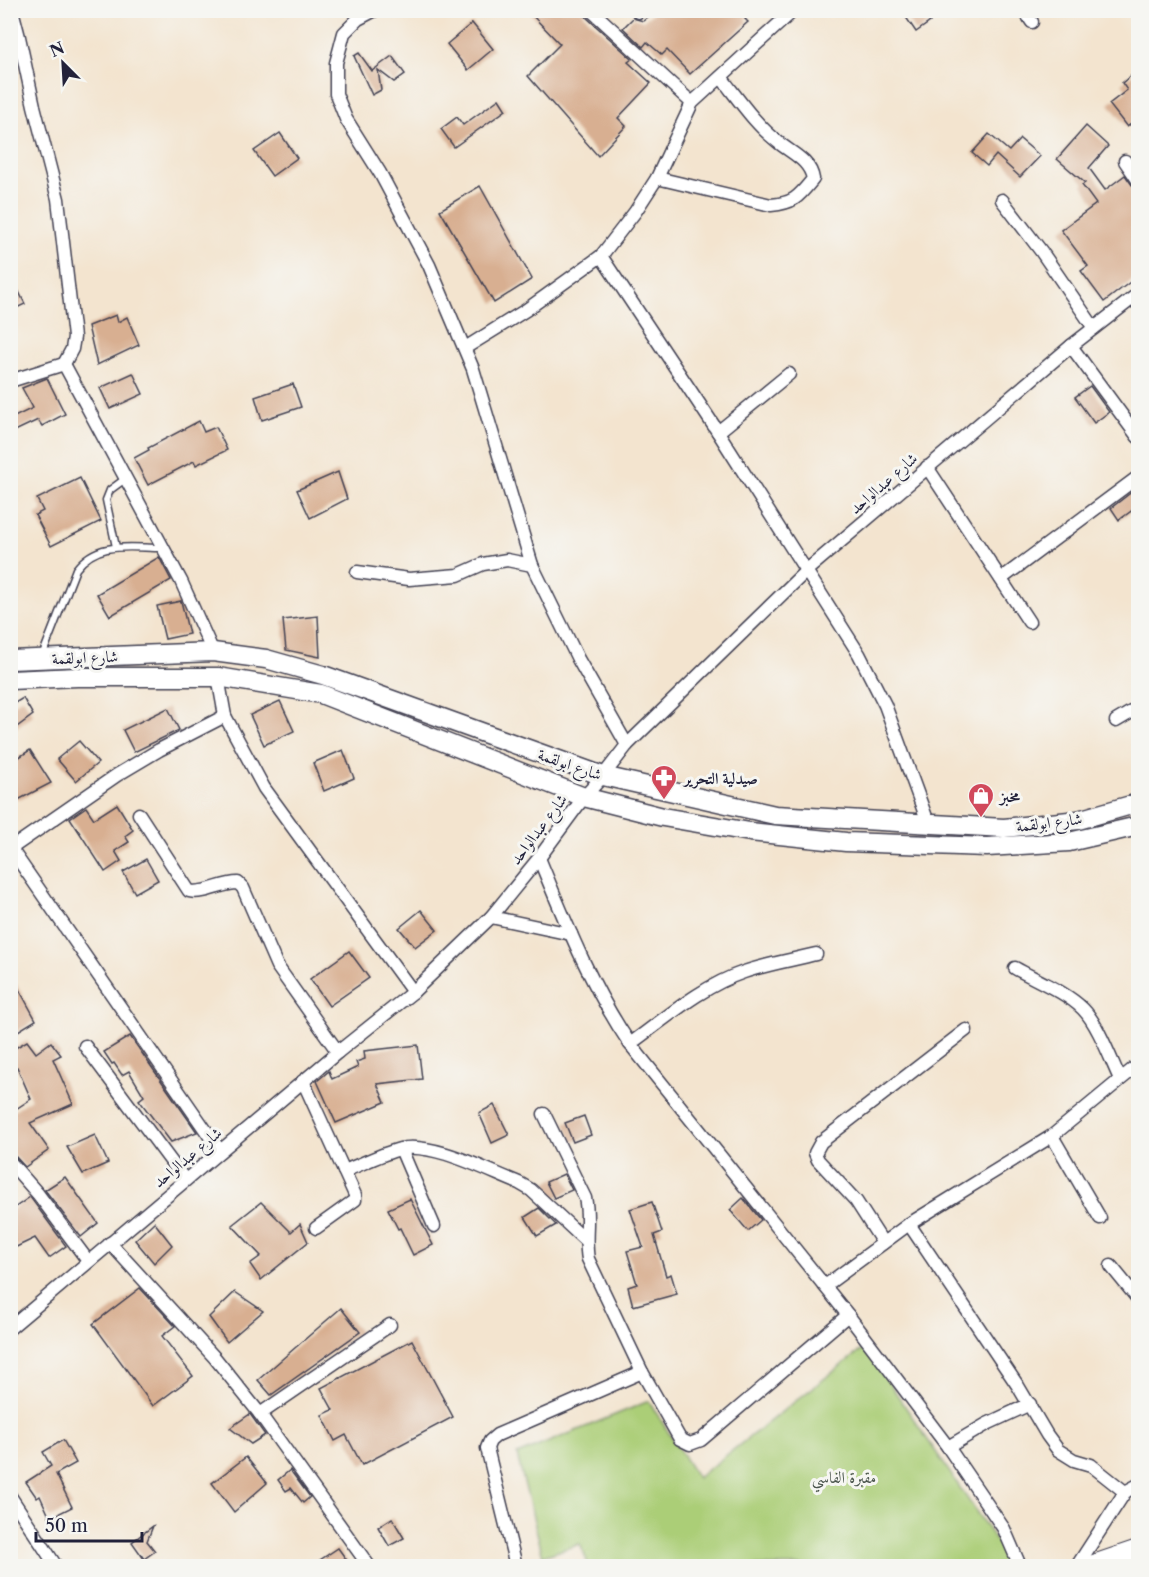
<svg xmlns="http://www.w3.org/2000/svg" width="1149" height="1577" font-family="'Libre Caslon Text',Amiri,serif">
<rect width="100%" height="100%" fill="#f6f6f2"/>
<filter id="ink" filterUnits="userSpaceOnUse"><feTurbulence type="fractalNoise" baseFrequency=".0167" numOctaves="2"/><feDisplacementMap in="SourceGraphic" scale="12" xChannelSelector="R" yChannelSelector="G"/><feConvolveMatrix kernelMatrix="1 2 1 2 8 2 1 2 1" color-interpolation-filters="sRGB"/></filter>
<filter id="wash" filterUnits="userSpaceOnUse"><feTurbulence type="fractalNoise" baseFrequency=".008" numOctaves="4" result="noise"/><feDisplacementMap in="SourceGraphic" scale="24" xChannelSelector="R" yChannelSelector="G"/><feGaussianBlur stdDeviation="1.35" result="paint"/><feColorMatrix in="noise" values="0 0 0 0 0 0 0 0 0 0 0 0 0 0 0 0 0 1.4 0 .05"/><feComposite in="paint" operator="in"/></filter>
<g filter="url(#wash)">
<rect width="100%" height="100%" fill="#f3e4cf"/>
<path fill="#abce77" stroke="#667859" stroke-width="1.5" d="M865 1347 1013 1566H589L580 1544 543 1556 517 1455 649 1401 697 1478Z"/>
<g id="blocks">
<g fill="#d8af91">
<path d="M527 10H582L585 16 632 59 628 62 651 83 618 118 626 126 598 156 528 76 560 44Z"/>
<path d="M657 10H755L745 19 748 22 690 74 667 50 662 55 647 42 643 47 623 28 633 18 643 21Z"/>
<path d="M901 10H937L927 18 930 22 916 32Z"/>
<path d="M472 23 493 49 468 70 447 44Z"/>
<path d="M359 53 372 71 392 56 405 74 394 82 378 70 381 90 372 95 354 56Z"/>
<path d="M1138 70V118L1127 127 1109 104 1127 90 1122 83Z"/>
<path d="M499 99 506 110 454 147 441 129 457 117 463 125Z"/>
<path d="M1086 126 1108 146 1089 168 1105 190 1125 175 1132 185 1138 188V276L1104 302 1081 271 1088 266 1061 230 1096 204 1082 185 1085 183 1057 159Z"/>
<path d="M280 133 297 158 272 176 254 151Z"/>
<path d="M989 134 1009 151 1020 139 1040 156 1020 177 996 155 987 166 972 153Z"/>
<path d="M480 186 532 279 494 303 440 210Z"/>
<path d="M10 274 25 304 10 311Z"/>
<path d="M116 315 118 322 127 317 139 345 97 365 88 326Z"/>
<path d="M133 373 143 394 110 409 100 388Z"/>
<path d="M47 378 65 414 42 426 38 420 15 431 10 419 33 408 22 388Z"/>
<path d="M293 384 301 407 262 420 255 397Z"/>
<path d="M1090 386 1109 412 1094 423 1075 397Z"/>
<path d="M199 421 204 432 216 427 227 450 196 465 194 461 148 485 134 458 149 450 148 448Z"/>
<path d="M338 472 347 499 310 518 297 490Z"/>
<path d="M80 478 101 521 51 546 35 515 43 511 37 499Z"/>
<path d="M1133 491 1138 499V506L1119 520 1111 508Z"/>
<path d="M159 557 171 580 110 616 97 594Z"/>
<path d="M181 601 189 634 165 639 157 606Z"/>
<path d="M318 616 320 657 286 650 283 620Z"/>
<path d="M23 698 33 715 10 732V706Z"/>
<path d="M280 701 294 731 264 745 250 715Z"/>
<path d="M168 708 179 730 134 752 123 730Z"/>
<path d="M79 741 98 763 76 781 57 759Z"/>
<path d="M30 750 51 783 18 800 10 787V763Z"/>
<path d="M343 750 354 778 324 791 313 763Z"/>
<path d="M117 804 133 830 125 836 129 842 115 851 121 861 105 872 70 818 86 807 94 819Z"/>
<path d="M146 859 158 880 135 893 123 872Z"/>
<path d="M421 910 437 930 415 947 399 928Z"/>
<path d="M349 951 369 978 329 1006 310 979Z"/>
<path d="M10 973 36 1020 10 1036Z"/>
<path d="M130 1036 197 1132 171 1142 139 1100 144 1096 129 1071 122 1075 114 1063 112 1064 104 1052Z"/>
<path d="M27 1041 36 1053 51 1042 61 1055 53 1059 73 1104 30 1123 49 1150 25 1167 16 1157 10 1154V1113L31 1099 17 1067 10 1070V1051Z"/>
<path d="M418 1045 422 1079 377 1084 385 1102 336 1123 317 1081 329 1071 332 1079 358 1067 356 1062 365 1059 364 1051Z"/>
<path d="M494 1105 509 1135 492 1143 479 1113Z"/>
<path d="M584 1116 591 1135 573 1142 565 1123Z"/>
<path d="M95 1135 108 1163 83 1174 67 1147Z"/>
<path d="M564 1174 572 1190 554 1198 546 1182Z"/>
<path d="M65 1177 98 1223 81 1237 45 1190Z"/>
<path d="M30 1197 66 1246 49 1258 35 1238 10 1250V1211Z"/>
<path d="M743 1198 761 1220 748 1231 730 1210Z"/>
<path d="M410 1199 433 1245 413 1255 400 1228 398 1229 388 1209Z"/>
<path d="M261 1202 291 1232 300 1224 308 1242 261 1280 250 1264 261 1256 232 1225Z"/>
<path d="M652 1202 662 1232 654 1235 666 1276 671 1274 677 1294 633 1306 628 1287 637 1284 627 1251 643 1247 630 1209Z"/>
<path d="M539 1208 556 1225 537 1236 525 1217Z"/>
<path d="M154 1222 172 1245 154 1263 135 1240Z"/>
<path d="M140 1288 175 1326 162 1336 193 1376 153 1406 93 1324Z"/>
<path d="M235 1292 263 1311 227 1342 209 1317Z"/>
<path d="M341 1308 360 1332 271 1395 258 1380Z"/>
<path d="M412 1340 453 1417 362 1465 346 1435 335 1441 322 1415 333 1410 321 1388Z"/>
<path d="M250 1414 265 1435 251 1444 230 1428Z"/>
<path d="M63 1440 76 1463 56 1474 72 1507 50 1518 40 1496 37 1498 26 1482 51 1466 43 1452Z"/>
<path d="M246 1457 267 1483 234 1512 212 1483Z"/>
<path d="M290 1470 310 1497 303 1503 291 1488 286 1491 278 1480Z"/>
<path d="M392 1518 404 1538 389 1546 378 1527Z"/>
<path d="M153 1526 147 1541 155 1551 144 1559 132 1542Z"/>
<path d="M338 1548 351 1566H311Z"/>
</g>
</g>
</g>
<g filter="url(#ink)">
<use href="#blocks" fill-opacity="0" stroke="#413f51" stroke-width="1.5"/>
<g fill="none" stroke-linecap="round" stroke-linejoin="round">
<defs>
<g id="lane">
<path d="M116 547 106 500 110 490 125 479"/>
<path d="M42 656 76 569C98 540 130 548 162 548"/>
</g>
<g id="street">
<path d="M12 10 19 37 34 106 58 199 74 337 72 349 64 364 181 581 213 652"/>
<path d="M375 10 358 19 344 33 336 63V94L346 119 380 173 429 265 473 369 532 565 578 659 627 745"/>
<path d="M591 10 692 103"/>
<path d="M1024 10 1032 22"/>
<path d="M638 12 640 10"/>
<path d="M1125 161 1138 180"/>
<path d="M657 178 771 205C795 203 799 196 813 179 810 160 791 153 778 142 755 124 739 100 721 77"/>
<path d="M1002 200 1041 251 1094 328"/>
<path d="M601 256 718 432 859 654 885 705 929 825"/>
<path d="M1071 346 1138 437"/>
<path d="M465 348 526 310 601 256 635 212 657 178 692 103 794 10"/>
<path d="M10 381 64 364"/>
<path d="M718 432 789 374"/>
<path d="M927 467 1029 622"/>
<path d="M357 572 409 579 458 575 483 564 507 560 532 565"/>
<path d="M1001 579 1138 477"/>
<path d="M218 677 225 716 264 788 413 992"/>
<path d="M1116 721 1138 708"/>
<path d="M139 814 189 891C204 895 221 883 238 883L243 888 277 966 338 1052"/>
<path d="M10 849 117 775 159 750 225 716"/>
<path d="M11 849 220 1151"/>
<path d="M539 858C565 921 591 987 630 1044L848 1315 948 1447 1004 1529 1020 1566"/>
<path d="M491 917 571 934"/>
<path d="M1015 968C1036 980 1066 992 1083 1009 1098 1024 1111 1060 1120 1079"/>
<path d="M630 1044C666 1018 702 986 744 972 767 964 792 960 816 954"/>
<path d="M85 1046 185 1180"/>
<path d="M303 1081 355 1195V1200L316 1228"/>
<path d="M544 1114 585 1198C590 1218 584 1238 588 1259L642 1372 680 1439 690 1444 701 1440 848 1315"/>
<path d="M1052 1136 1100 1218"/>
<path d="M401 1149 434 1226"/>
<path d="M10 1162 38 1194 88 1261"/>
<path d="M344 1171C362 1164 381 1154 400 1149 432 1141 488 1171 519 1183L531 1190 585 1240"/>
<path d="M909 1224 1018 1386 1047 1435 1058 1450 1074 1460 1091 1465 1125 1492 1077 1566"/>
<path d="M110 1243 215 1358 260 1414 369 1566"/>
<path d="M883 1243 856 1201 818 1160 815 1153 821 1142 966 1030"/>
<path d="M1111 1266 1138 1299"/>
<path d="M825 1286 909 1224 1052 1136 1138 1065"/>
<path d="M10 1328 338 1052 413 992 491 917 539 858 584 797 603 776 627 745 807 570 1071 346 1138 294"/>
<path d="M260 1414 390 1325"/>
<path d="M948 1447 987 1424 1030 1404"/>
<path d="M1125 1492 1138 1485"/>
<path d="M10 1496 56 1566"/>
<path d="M516 1566 487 1448 490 1441 497 1435 642 1372"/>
</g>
<g id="secondary">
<path d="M10 660 213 652 266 659 323 675 603 776 775 815 1004 828 1078 820 1138 803"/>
<path d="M10 680 77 677H218L321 694 584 797 663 817 750 832 846 842 987 847 1069 842 1138 826"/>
</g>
<path id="primary" d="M1091 1566 1138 1550"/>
</defs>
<use href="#lane" stroke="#413f51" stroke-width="9"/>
<use href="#street" stroke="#413f51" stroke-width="15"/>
<use href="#secondary" stroke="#413f51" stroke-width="21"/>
<use href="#primary" stroke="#413f51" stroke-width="22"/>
<use href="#lane" stroke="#fff" stroke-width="6"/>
<use href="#street" stroke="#fff" stroke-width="12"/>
<use href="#secondary" stroke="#fff" stroke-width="18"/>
<use href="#primary" stroke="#fff" stroke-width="20"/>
</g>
</g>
<defs>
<symbol id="pharmacy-pin" viewBox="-11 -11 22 30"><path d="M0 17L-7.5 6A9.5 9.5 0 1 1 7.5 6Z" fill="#d1495b" stroke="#f6f6f2"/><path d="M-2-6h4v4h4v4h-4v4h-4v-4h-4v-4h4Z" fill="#fff"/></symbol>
<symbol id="shop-pin" viewBox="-11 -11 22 30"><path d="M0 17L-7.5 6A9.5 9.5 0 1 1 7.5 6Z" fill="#d1495b" stroke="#f6f6f2"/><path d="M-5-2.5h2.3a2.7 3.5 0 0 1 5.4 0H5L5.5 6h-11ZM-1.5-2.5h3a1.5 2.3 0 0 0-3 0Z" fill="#fff"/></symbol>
</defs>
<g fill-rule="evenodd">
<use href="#pharmacy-pin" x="649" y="763" width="30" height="40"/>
<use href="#shop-pin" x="966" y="781" width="30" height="40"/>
</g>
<g text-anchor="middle" stroke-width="6" stroke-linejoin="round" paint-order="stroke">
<g font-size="16" fill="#22223b" stroke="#f6f6f2">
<text transform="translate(883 483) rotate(-41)" y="6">شارع عبدالواحد</text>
<text transform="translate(85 657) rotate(-2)" y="6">شارع ابولقمة</text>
<text transform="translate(570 764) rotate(19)" y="6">شارع ابولقمة</text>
<text transform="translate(1049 822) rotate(-7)" y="6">شارع ابولقمة</text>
<text transform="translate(538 829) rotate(-53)" y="6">شارع عبدالواحد</text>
<text transform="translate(187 1157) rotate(-40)" y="6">شارع عبدالواحد</text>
</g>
<g font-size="16" font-weight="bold" fill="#22223b" stroke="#f6f6f2" text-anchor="start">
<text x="684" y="784">صيدلية التحرير</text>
<text x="1000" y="802">مخبز</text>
</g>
<g font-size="16" fill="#4b564d" stroke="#f6f6f2">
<text x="844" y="1483">مقبرة الفاسي</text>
</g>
</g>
<rect width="1149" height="1577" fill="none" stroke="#f6f6f2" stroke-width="36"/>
<g transform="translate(63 63) rotate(336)" stroke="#f6f6f2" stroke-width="4.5" paint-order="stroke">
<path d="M0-4.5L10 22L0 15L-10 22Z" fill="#22223b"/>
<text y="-9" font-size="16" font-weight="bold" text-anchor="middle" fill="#22223b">N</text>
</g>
<path d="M36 1532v9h106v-9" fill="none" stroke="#22223b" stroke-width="3"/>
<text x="45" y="1532" font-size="18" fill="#22223b" stroke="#f6f6f2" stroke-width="4.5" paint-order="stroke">50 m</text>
</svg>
